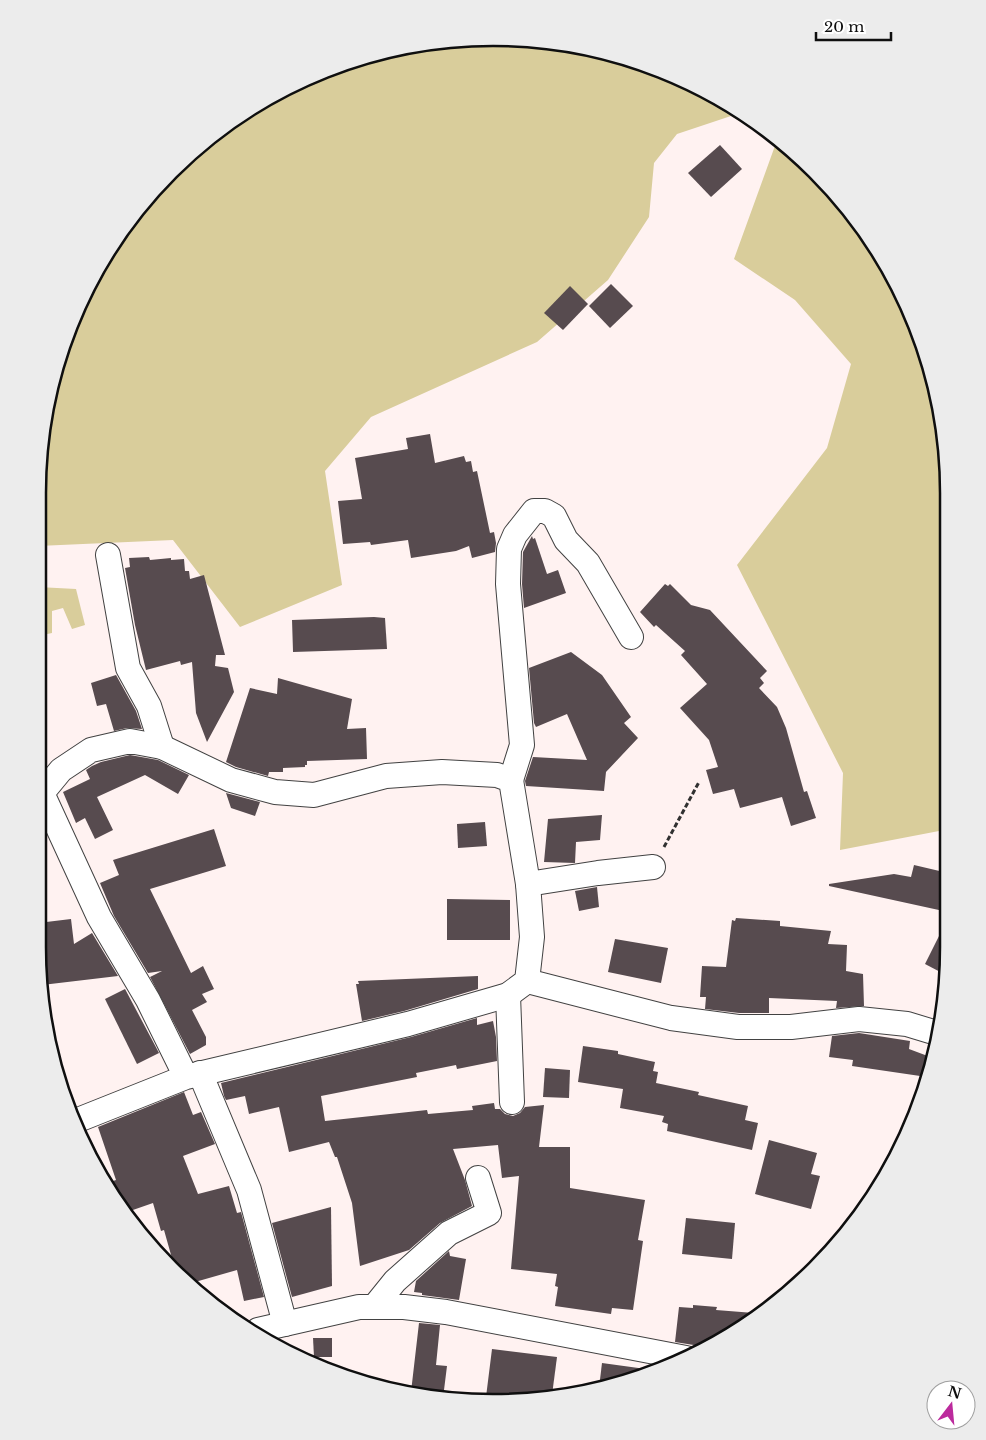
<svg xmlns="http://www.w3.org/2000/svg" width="986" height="1440" font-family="'Libre Baskerville',serif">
<rect width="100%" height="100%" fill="#fff2f1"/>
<g fill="#d9cd9b">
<path d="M493 38 582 46 668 72 746 114 815 171 901 291 940 404 948 493V835L939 831 840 850 843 773 737 565 827 448 851 364 795 300 734 259 776 143 731 116 677 134 654 163 649 217 608 280 537 342 371 417 325 471 342 585 240 627 173 540 38 546V493L46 404 98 266 171 171 240 114 319 72 404 46Z"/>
<path d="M38 587 76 589 85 625 72 629 63 608 52 611V633L38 636Z"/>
</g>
<g fill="#574b4f">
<path d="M720 145 742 169 711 197 688 173Z"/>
<path d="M611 284 633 306 610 328 589 306Z"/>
<path d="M570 286 588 304 563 330 544 313Z"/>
<path d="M430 434 435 463 464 456 466 462 471 461 473 472 477 471 490 533 494 532 496 543 495 552 472 558 469 546 456 551 411 558 408 540 371 545 370 542 343 544 338 501 362 499 355 458 408 449 406 438Z"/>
<path d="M532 536 533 539 535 538 547 574 558 570 566 593 524 608 522 584 523 552Z"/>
<path d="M149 557 150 560 171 558V560L184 559 185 571H189L190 579 204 575 225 655H216L215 666 228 668 234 692 207 742 196 713 192 662 181 665 180 661 146 670 135 625 125 568 130 567 129 558Z"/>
<path d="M665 584 668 586 670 584 691 605 710 610 767 671 760 678 764 683 759 688 777 707 786 728 804 792 807 791 816 818 791 826 782 797 740 808 734 789 713 794 706 770 718 767 709 740 680 708 707 684 681 655 685 651 656 625 654 627 640 612Z"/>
<path d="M374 617 385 618 387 649 293 652 292 620Z"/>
<path d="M571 652 602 675 631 717 624 723 638 738 606 772 604 791 526 786 525 781 533 757 587 760 567 714 536 727 534 723 529 668Z"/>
<path d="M116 675 136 711 142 729 127 728 114 731 106 704 97 706 91 683Z"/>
<path d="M278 678 352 699 347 729 366 728 367 759 307 761V765H305V767L283 768V772H269L268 776 236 767 226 762 250 688 277 694Z"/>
<path d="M130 755 158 760 189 775 178 794 145 775 97 797 113 830 95 839 85 818 76 823 63 792 90 779 86 770 92 766 101 762Z"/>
<path d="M226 793 260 802 255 816 231 808Z"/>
<path d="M602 815 600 840 576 842 575 863 544 862 548 819Z"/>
<path d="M485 822 487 846 458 848 457 824Z"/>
<path d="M214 829 226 866 150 889 191 973 203 966 214 989 202 994 207 1002 192 1010 206 1037V1045L190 1054 150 977 162 971 148 973 114 916 100 883 119 875 113 860Z"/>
<path d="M914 865 948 873V912L829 886V884L894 874 911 877Z"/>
<path d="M597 887 599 907 579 911 575 891Z"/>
<path d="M447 899 510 900V940H447Z"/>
<path d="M736 918 780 921V926L831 931 828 944 847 945 846 971 863 974 864 1006 836 1008 837 1001 769 998V1013H739L705 1009 706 997H700L702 966 726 967 732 920 735 921Z"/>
<path d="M948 918V947L946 975 925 964Z"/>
<path d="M71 919 74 944 92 933 118 976 42 985 38 947V923Z"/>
<path d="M615 939 668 948 661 983 608 972Z"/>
<path d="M478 976V989L404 1011 362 1021 356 984H359L358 981Z"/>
<path d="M125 989 159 1053 137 1064 105 999Z"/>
<path d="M477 1018V1025L493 1021 496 1037 497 1061 457 1069 456 1065 416 1073 417 1077 321 1096 325 1121 427 1110 428 1114 473 1110 472 1106 494 1103 495 1109H500L505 1114 513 1116 520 1113 525 1107 544 1105 539 1147H570V1188L645 1200 638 1240 643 1241 633 1310 612 1308 611 1314 555 1306 558 1287 555 1286 557 1274 511 1269 519 1176 502 1178 498 1145 453 1149 465 1180 472 1206 440 1223 409 1250 360 1266 352 1203 337 1157H335L329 1142 289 1152 279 1107 249 1114 245 1096 226 1100 224 1096 221 1083 411 1037Z"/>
<path d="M859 1033 910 1041 909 1049 933 1058 927 1077 852 1066 853 1060 829 1057 832 1036Z"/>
<path d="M583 1046 618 1051V1054L655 1062 653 1071 658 1072 656 1083 699 1092 698 1095 748 1106 745 1120 758 1123 752 1150 667 1131 668 1124 662 1122 664 1116 620 1108 623 1089 578 1082Z"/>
<path d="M545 1068 570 1070 569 1098 543 1097Z"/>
<path d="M184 1092 193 1115 201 1112 215 1144 183 1156 198 1194 229 1186 237 1213 241 1212 264 1297 244 1301 237 1270 188 1284 175 1269 164 1230 161 1231 153 1203 130 1211H124L114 1200 107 1183 116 1180 98 1127Z"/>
<path d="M769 1140 817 1153 811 1174 820 1176 811 1209 755 1194Z"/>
<path d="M331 1207 332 1286 292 1297 272 1223Z"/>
<path d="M686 1218 735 1223 732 1259 682 1254Z"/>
<path d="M449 1251 450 1256 466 1259 459 1300 422 1295V1293L414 1292 416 1281Z"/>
<path d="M693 1305 717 1307 716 1310 754 1313 706 1347 675 1342 679 1307 693 1308Z"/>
<path d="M419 1323 440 1325 436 1365 447 1366 443 1398 434 1399 411 1392Z"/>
<path d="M313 1338H332V1357H314Z"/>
<path d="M492 1349 557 1357 552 1395 486 1397Z"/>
<path d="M602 1363 653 1370 599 1388Z"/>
</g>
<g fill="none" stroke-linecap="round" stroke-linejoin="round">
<defs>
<g id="minor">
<path d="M108 555 128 668 149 706 162 747"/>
<path d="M511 780 522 745 508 584 509 549 515 535 534 511H545L554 516 566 540 588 563 631 637"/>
<path d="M528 884 598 873 653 867"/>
<path d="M527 981 671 1018 738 1027H791L859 1019 907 1024 940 1034"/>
<path d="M508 995 512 1102"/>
<path d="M200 1073 249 1190 285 1324"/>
<path d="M78 1120 186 1077 408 1024 508 995 527 981 532 937 528 884 511 780 497 775 442 772 386 776 314 795 275 792 231 780 162 747 130 741 91 750 61 770 42 793 99 917 148 1000 186 1077"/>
<path d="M374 1307 395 1281 449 1233 489 1213 478 1178"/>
<path d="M258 1330 359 1307H404L446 1312 686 1358"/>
</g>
</defs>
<use href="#minor" stroke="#424242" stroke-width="26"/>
<path stroke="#313131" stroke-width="3" stroke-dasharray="5 2.5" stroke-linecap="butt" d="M664 847 699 782"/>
<use href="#minor" stroke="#fff" stroke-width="24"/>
</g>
<path d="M0 0H986V1440H0ZM493 46H493A447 447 0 0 1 940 493V947A447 447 0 0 1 493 1394H493A447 447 0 0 1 46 947V493A447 447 0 0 1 493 46Z" fill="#ececec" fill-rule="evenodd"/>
<path fill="none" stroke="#0f0f0f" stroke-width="2.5" d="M493 46H493A447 447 0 0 1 940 493V947A447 447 0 0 1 493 1394H493A447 447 0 0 1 46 947V493A447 447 0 0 1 493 46Z"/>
<g transform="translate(951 1405) rotate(16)"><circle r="24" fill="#ffffff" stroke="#9f9f9f"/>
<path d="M0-4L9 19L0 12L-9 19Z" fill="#bc2a9d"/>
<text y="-8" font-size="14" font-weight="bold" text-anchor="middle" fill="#0f0f0f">N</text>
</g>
<path d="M816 32v8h75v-8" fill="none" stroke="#0f0f0f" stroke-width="2.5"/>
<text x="824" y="32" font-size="15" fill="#0f0f0f" stroke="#ffffff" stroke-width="4" paint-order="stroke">20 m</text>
</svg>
